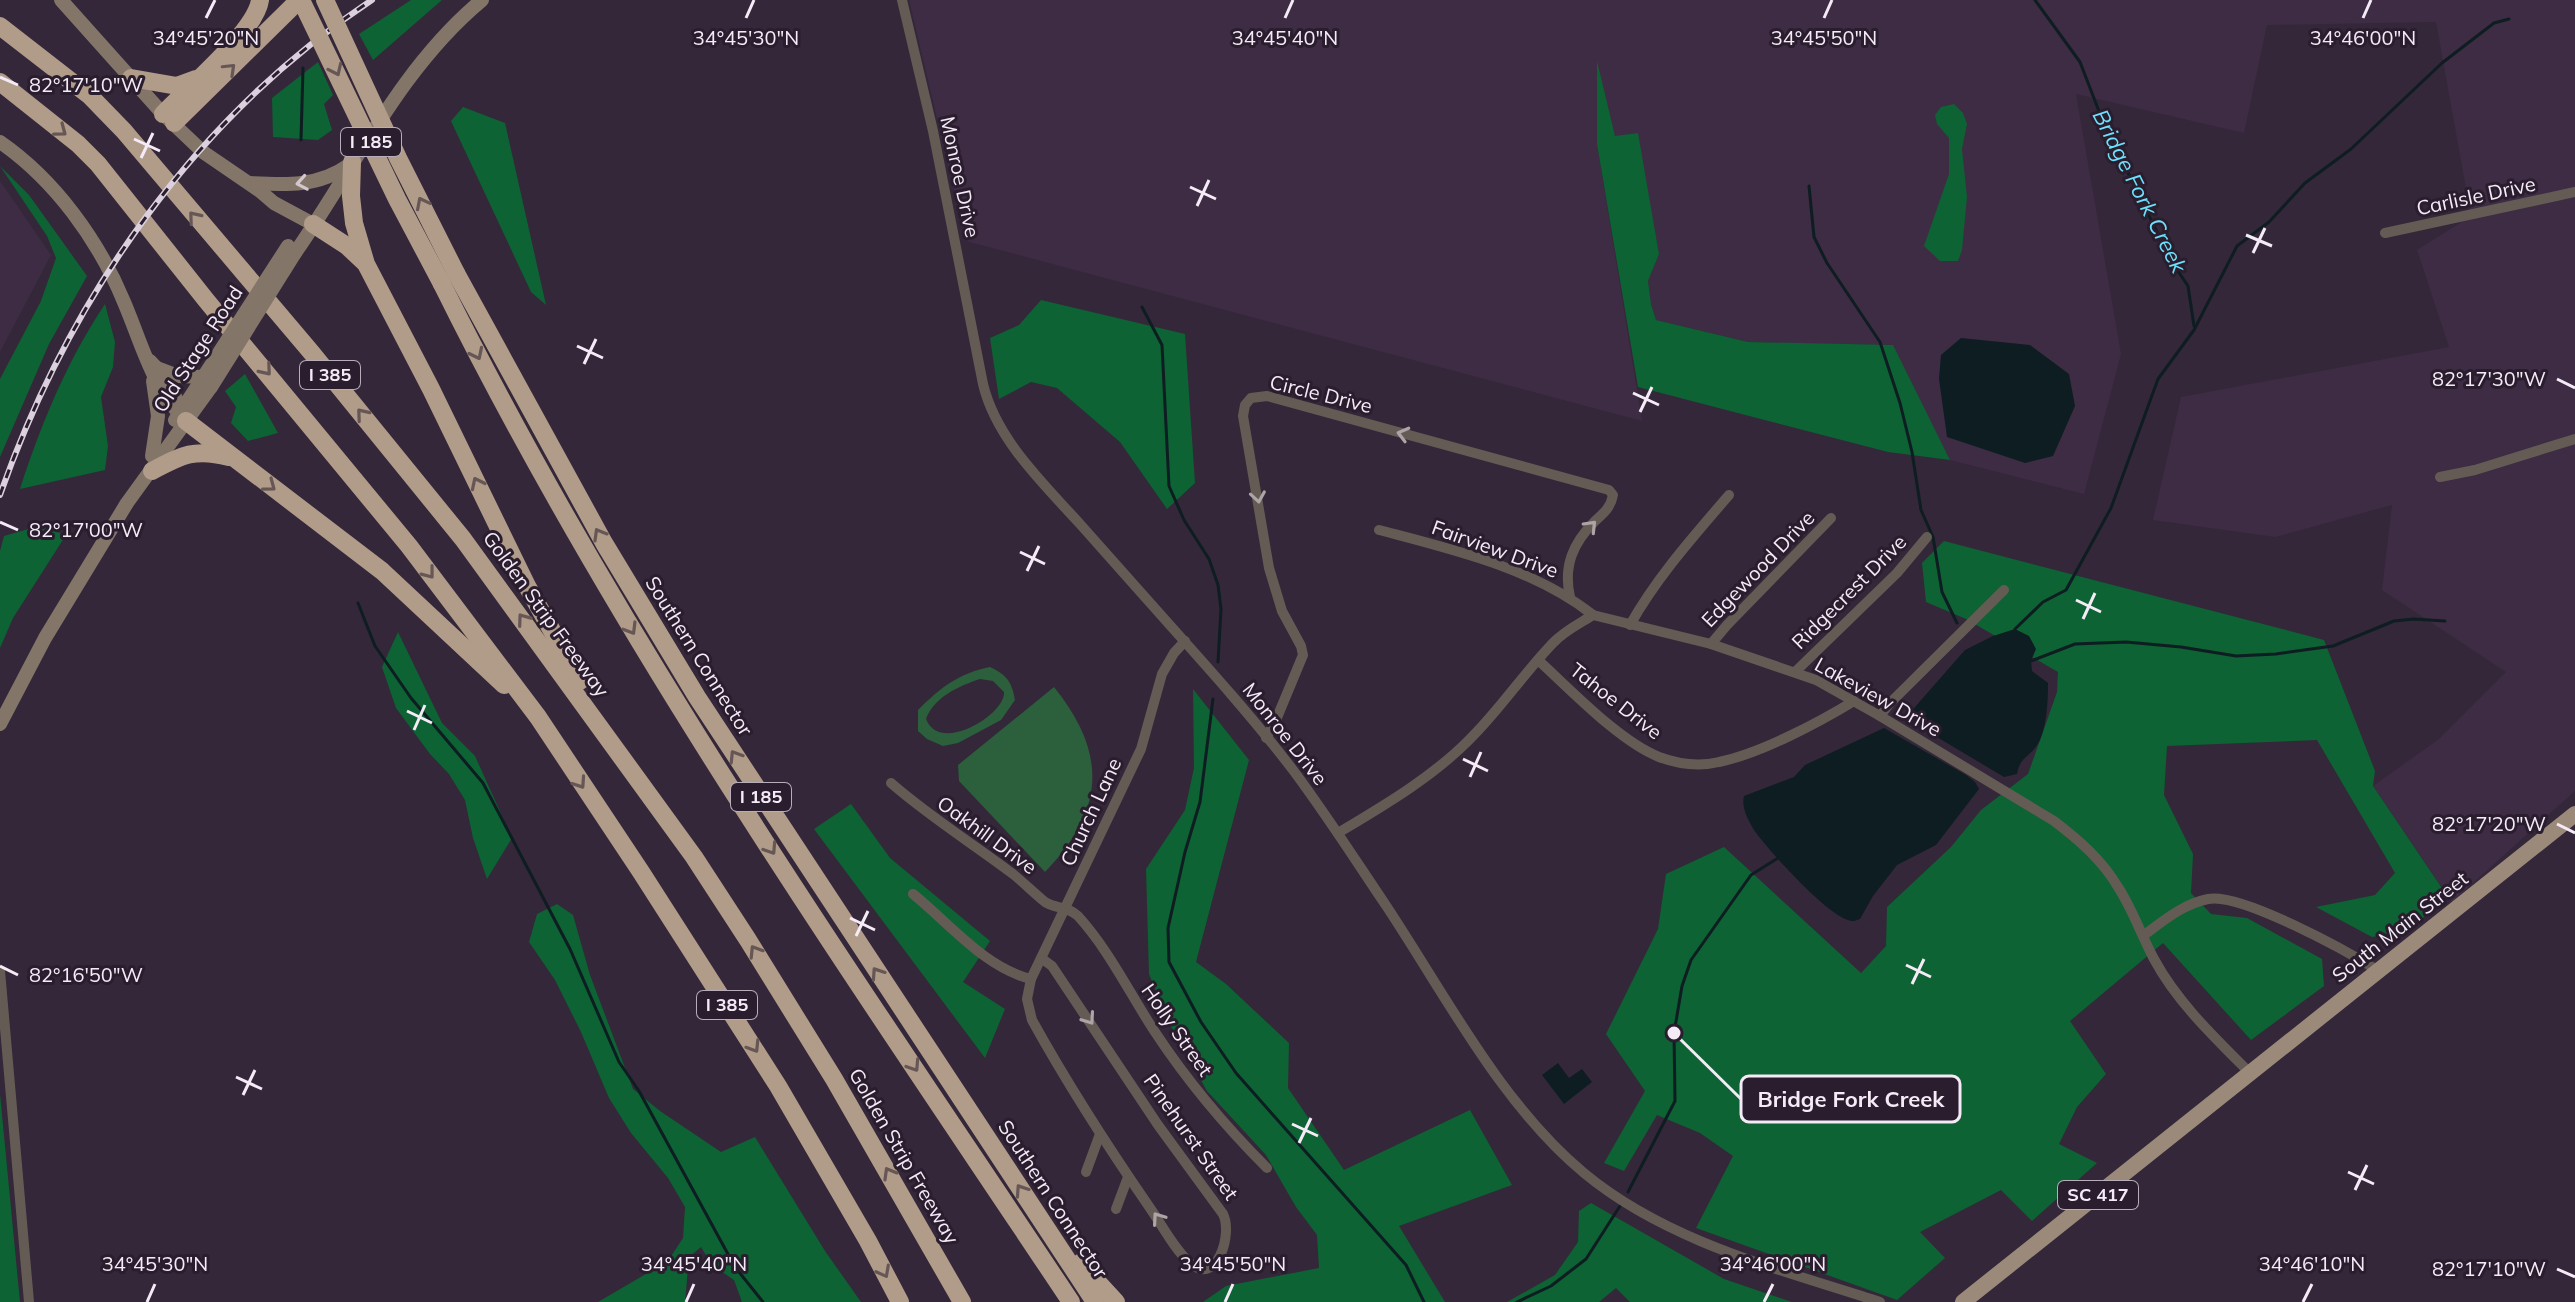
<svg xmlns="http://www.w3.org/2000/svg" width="2575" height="1302" font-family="Mulish,sans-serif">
<rect width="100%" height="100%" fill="#342739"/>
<g fill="#3e2c44">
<path d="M909 0H2575V791L2452 902 2373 786 2439 739 2506 672 2382 590 2392 505 2275 537 2153 520 2181 397 2449 347 2417 250 2471 216 2436 22 2267 25 2244 133 2076 94 2121 354 2084 494 1950 460 1892 345 1748 342 1656 320 1651 304 1648 281 1659 254 1637 133 1615 137 1597 144 1642 421 966 241Z"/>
<path d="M0 181 51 255 0 352Z"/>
</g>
<g fill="#2c5f3c" fill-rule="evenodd">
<path d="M990 667C1007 675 1012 682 1015 700L1001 720 958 743 943 746 927 739 918 731V710C940 688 959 673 990 667ZM980 679 993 681 1004 692C1006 714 940 755 926 719 934 697 959 686 980 679Z"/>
<path d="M1054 687C1108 754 1105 810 1045 872L959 781 958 765Z"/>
</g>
<g fill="#0d6333">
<path d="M411 0H442L373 60 359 34Z"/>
<path d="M1597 61 1615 136 1638 133 1659 254 1648 281 1651 304 1656 320 1748 342 1893 345 1950 460 1888 452 1638 387 1597 144Z"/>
<path d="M318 62 333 95 324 104 332 130 318 140 273 137 272 98Z"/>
<path d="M1954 104 1963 113 1967 124 1962 149 1967 197 1962 250 1958 261H1940L1924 246 1949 174V138L1937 124 1935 115 1941 107Z"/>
<path d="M463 107 505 123 546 305 531 292 451 121Z"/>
<path d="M0 166 29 195 87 276 49 344 0 457V379L41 301 56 258 47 236Z"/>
<path d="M1041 300 1185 334 1195 483 1167 509 1120 442 1057 388 1031 382 999 399 990 338 1019 325Z"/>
<path d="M105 304 115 342 113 367 101 397 108 446 105 470 20 489C41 424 67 361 105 304Z"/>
<path d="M245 374 278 433 248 441 231 423 236 407 225 391Z"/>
<path d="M39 526 66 535 13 618 0 648V551L4 536Z"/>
<path d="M1944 541 2324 640 2375 771 2373 786 2448 897 2407 931 2372 937 2316 907 2375 895 2395 873 2317 740 2167 746 2164 795 2193 854 2191 893 2211 914 2247 918 2322 959 2324 986 2251 1040 2163 943 2070 1021 2106 1074 2077 1107 2059 1144 2097 1163 2032 1221 2001 1190 1920 1232 1945 1258 1897 1300 1696 1228 1733 1156 1700 1133 1657 1115 1624 1171 1604 1163 1645 1091 1606 1034 1658 929 1666 874 1724 847 1861 973 1886 946 1887 907 1951 847 1981 810 2028 774 2057 692 2058 672 1966 619 1926 602 1922 563Z"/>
<path d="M398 632 442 723 475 756 512 838 487 879 473 838 465 800 449 774 430 754 396 708 382 667Z"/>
<path d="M1193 689 1249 760 1196 962 1226 984 1289 1043 1288 1088 1344 1170 1470 1110 1512 1185 1399 1226 1445 1302H1203L1226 1286 1319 1268 1317 1235 1296 1207 1266 1155 1207 1091 1170 1025 1149 974 1146 869 1185 810 1194 768Z"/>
<path d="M851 804 890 858 990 941 963 982 1005 1009 985 1058 814 829Z"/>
<path d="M557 904 573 915 590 975 633 1089 660 1111 721 1152 755 1137 825 1251 861 1302H742L734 1280 712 1265 701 1247 689 1257 685 1302H598L668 1261 683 1238 685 1207 668 1178 631 1133 609 1098 581 1032 555 980 529 942 537 914Z"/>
<path d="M0 1094 20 1302H0Z"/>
<path d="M1591 1203 1724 1279 1792 1302H1630L1616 1288 1599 1302H1507L1555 1275 1578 1242 1579 1211Z"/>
</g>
<g fill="#0e1d21">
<path d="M1961 338 2030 345 2069 374 2075 406 2053 456 2025 463 1947 437 1939 379 1941 355Z"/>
<path d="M2015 629 2029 636 2036 649 2031 661 2032 671 2048 683C2048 701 2047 726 2039 742 2031 757 2020 756 2017 774L2004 777 1915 724 1908 715 1965 650 1993 636Z"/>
<path d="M1884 728 1966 775 1975 782 1979 789 1936 845 1897 865 1873 896 1860 919C1854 921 1854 922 1848 920 1826 914 1768 850 1754 830 1748 820 1741 807 1744 796L1794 777 1805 765Z"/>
<path d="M1558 1063 1569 1078 1582 1069 1592 1082 1564 1104 1542 1075Z"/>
</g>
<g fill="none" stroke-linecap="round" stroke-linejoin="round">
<g stroke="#0e1d21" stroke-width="3">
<path d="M2035 0 2080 62 2102 119 2170 259 2188 286 2194 326"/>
<path d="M301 140 303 68"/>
<path d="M1809 186 1814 237 1827 263 1880 342 1900 403 1912 452 1921 510 1933 537 1942 592 1957 623"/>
<path d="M1142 307 1162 345 1169 486 1184 520 1209 559 1218 585 1221 609 1218 662"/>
<path d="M358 603 375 646 411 698 483 783 570 949 619 1062 639 1091 735 1267 763 1302"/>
<path d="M2015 629 2043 602 2066 590 2111 508 2158 379 2194 330 2237 246 2269 222 2305 183 2351 149 2442 63 2494 23 2509 19"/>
<path d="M2031 661 2075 644 2126 642 2181 647 2236 656 2276 654 2333 646 2394 621 2414 619 2445 621"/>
<path d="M1213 699 1200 802 1185 852 1168 928 1169 962 1201 1022 1236 1073 1406 1265 1424 1302"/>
<path d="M1628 1192 1675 1101 1674 1033 1682 986 1691 960 1751 875 1778 858"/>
<path d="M1517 1302 1551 1286 1586 1259 1620 1206"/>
</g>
<g stroke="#645c54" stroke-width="10">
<path d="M902 0 933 131 983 384C996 439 1043 483 1080 524 1109 557 1139 590 1168 623 1211 671 1254 719 1293 770 1326 814 1356 861 1387 907 1446 996 1501 1104 1584 1173 1667 1242 1779 1269 1880 1302"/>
<path d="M2385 233 2575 192"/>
<path d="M2440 477 2475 470 2575 439"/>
<path d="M1379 530C1451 549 1534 568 1593 615"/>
<path d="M1630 625C1657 577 1693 537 1729 495"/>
<path d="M1711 644 1727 625 1831 518"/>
<path d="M1538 660C1571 690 1619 741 1659 757 1678 764 1699 767 1719 762 1761 753 1818 723 1854 701"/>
<path d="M1795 672 1897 573 1927 537"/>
<path d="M1880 716 1890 703 2004 590"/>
<path d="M1266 738 1276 720 1303 655 1301 646 1282 611 1269 568 1243 416 1245 405 1251 398 1267 396 1609 490 1613 495C1611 507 1604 513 1595 521 1573 543 1563 566 1570 597"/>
<path d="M891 783C930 817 972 843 1013 874 1024 883 1034 893 1045 902 1056 909 1068 906 1078 916 1109 950 1130 994 1155 1032 1188 1082 1225 1126 1267 1168"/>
<path d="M1338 833C1383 806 1431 778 1468 741 1499 711 1523 674 1553 643 1564 631 1579 624 1593 615L1711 644 1816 680 1880 716 2054 821C2079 840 2102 860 2118 887 2133 910 2141 935 2154 959 2177 1002 2215 1038 2249 1072"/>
<path d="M913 894C949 923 985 968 1031 979"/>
<path d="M2144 935C2163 921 2183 904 2208 899 2240 892 2347 951 2377 970"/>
<path d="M1041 958 1052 966 1158 1125 1223 1214C1233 1234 1217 1287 1190 1263 1174 1249 1162 1225 1150 1208 1108 1147 1068 1085 1032 1020L1027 999 1031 979 1141 749 1162 674 1174 653 1185 641"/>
<path d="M0 971 29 1302"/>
<path d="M1086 1172 1100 1134"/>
<path d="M1116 1209 1128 1177"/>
</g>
<g stroke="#837669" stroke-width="14">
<path d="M61 0 163 114 203 152 260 191 274 203 313 224"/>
<path d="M0 142C55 180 99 241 124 302 142 344 152 388 186 421"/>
<path d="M250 183C285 185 319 187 349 165"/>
<path d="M295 253C355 167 400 68 482 0"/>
<path d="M150 361 166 378 178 403"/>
<path d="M157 368 178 376 204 377"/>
<path d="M175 420 204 376"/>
<path d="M152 456 158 416 153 381"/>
<path d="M0 724 45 638 127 503 211 387"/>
</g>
<path stroke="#9b8a79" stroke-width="16" d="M1963 1302 2575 814"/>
<g stroke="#b09c88" stroke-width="18">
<path d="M0 26 90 96 124 131 311 352 463 539 694 857 748 940 834 1079 962 1302"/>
<path d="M131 78 177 86 196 79"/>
<path d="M0 82 78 144 98 164 206 300 409 546 538 717 641 872 778 1086 868 1241 900 1302"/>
<path d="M163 114C187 89 256 31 260 0"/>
<path d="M174 123 299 0"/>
<path d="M352 162 351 196 354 223 366 264 431 389 527 586 580 681"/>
<path d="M313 224 347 246 364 262"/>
<path d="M456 273 604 543 697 697 1095 1302"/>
<path d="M442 284C619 642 850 970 1071 1302"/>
<path d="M186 421 382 571 504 685"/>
<path d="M152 471C182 455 195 448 229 457"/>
<path d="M1080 1263 1116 1302"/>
</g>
<defs>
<path id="rail" d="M0 495C69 298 196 116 372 0"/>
</defs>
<use href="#rail" stroke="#dbd1de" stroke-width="6"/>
<use href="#rail" stroke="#2a1d2e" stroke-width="3" stroke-dasharray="9" stroke-linecap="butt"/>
<g stroke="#837669" stroke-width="14">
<path d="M204 376 288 246"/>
<path d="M211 387 295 253"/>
</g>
<g stroke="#b09c88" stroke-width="18">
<path d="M301 0 397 199 442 284"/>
<path d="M325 0 398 158 456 273"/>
</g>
</g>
<defs><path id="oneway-chevron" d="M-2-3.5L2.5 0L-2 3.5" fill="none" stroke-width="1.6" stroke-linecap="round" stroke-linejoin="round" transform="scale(2)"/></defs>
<g stroke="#665656">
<use href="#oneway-chevron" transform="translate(230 69) rotate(-44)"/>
<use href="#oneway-chevron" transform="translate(336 70) rotate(65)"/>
<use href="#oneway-chevron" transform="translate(61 131) rotate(37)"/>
<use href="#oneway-chevron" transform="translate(422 203) rotate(-117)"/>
<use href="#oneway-chevron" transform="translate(194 217) rotate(-130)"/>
<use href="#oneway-chevron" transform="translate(477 354) rotate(64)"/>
<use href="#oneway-chevron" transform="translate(266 370) rotate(50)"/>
<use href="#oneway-chevron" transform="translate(362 414) rotate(-130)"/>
<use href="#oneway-chevron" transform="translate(477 483) rotate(-116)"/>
<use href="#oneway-chevron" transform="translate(270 486) rotate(37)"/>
<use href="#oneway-chevron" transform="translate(599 534) rotate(-120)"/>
<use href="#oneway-chevron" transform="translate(429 573) rotate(52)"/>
<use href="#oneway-chevron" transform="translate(523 619) rotate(-126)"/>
<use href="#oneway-chevron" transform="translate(631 629) rotate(59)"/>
<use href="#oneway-chevron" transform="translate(735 756) rotate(-122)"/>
<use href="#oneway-chevron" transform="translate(580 783) rotate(56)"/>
<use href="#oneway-chevron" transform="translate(771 849) rotate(57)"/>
<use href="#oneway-chevron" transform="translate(755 951) rotate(-122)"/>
<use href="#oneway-chevron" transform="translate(877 973) rotate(-124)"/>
<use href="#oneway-chevron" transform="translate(754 1047) rotate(58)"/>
<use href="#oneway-chevron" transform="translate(914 1066) rotate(57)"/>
<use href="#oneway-chevron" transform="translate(889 1173) rotate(-120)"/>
<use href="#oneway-chevron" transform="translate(1021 1190) rotate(-124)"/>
<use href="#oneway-chevron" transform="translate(884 1272) rotate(62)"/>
</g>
<use stroke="#d2c8cc" href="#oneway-chevron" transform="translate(302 183) rotate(170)"/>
<g stroke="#aca4a6">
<use href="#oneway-chevron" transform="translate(1403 434) rotate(-165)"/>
<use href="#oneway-chevron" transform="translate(1258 497) rotate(81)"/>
<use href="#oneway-chevron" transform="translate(1591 526) rotate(-46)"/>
<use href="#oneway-chevron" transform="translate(1089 1019) rotate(55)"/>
<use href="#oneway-chevron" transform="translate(1158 1218) rotate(-125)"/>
</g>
<path fill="none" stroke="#f4ebf7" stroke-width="3" d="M206 18 215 0M746 18 754 0M1285 18 1293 0M1824 18 1832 0M2363 18 2371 0M0 77 18 85M134 139 160 151M141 158 153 133M1190 187 1216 199M1197 206 1209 180M2246 235 2272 246M2253 253 2265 228M577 346 603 358M584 364 596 339M2557 379 2575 388M1633 393 1659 405M1640 412 1652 387M0 522 18 530M1020 552 1045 564M1027 571 1039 546M2076 600 2101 612M2083 619 2095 593M407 711 432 723M414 730 425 705M1463 759 1488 771M1470 777 1481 752M2557 824 2575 833M850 918 875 930M856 936 868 911M1906 965 1931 977M0 966 18 975M1912 984 1924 959M236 1077 262 1089M243 1095 255 1070M1292 1124 1318 1136M1299 1143 1311 1118M2348 1172 2374 1184M2355 1190 2367 1165M2557 1269 2575 1277M147 1302 155 1284M686 1302 694 1284M1225 1302 1233 1284M1764 1302 1773 1284M2303 1302 2312 1284"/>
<g text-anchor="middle" stroke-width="6" stroke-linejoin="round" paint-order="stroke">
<g fill="#2a1d2e" stroke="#b7adbb" stroke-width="2">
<rect x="341" y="128" width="60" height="28" rx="6"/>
<rect x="300" y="361" width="60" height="28" rx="6"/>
<rect x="731" y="783" width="60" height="28" rx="6"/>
<rect x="697" y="991" width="60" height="28" rx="6"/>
<rect x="2058" y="1181" width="80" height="28" rx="6"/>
</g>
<g font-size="18" font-weight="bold" fill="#f4ebf7">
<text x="371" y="148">I 185</text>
<text x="330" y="381">I 385</text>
<text x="761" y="803">I 185</text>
<text x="727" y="1011">I 385</text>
<text x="2098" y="1201">SC 417</text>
</g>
<g font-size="20" fill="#f4ebf7" stroke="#2a1d2e">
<text transform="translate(960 177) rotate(78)" y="7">Monroe Drive</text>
<text transform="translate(2476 196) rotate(-12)" y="7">Carlisle Drive</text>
<text transform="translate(198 349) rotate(-57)" y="7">Old Stage Road</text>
<text transform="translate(1321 394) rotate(14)" y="7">Circle Drive</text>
<text transform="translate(1495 549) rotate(20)" y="7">Fairview Drive</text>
<text transform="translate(1758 569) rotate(-46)" y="7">Edgewood Drive</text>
<text transform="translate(1849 592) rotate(-45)" y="7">Ridgecrest Drive</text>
<text transform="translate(546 614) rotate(54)" y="7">Golden Strip Freeway</text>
<text transform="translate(699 656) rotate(58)" y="7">Southern Connector</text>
<text transform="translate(1878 697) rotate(29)" y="7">Lakeview Drive</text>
<text transform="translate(1616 701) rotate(38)" y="7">Tahoe Drive</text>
<text transform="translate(1285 734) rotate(52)" y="7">Monroe Drive</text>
<text transform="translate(1091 812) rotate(-65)" y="7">Church Lane</text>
<text transform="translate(987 835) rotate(36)" y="7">Oakhill Drive</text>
<text transform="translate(2400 927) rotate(-38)" y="7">South Main Street</text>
<text transform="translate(1177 1030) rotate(55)" y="7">Holly Street</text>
<text transform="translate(1191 1137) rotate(55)" y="7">Pinehurst Street</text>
<text transform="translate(904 1156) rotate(60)" y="7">Golden Strip Freeway</text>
<text transform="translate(1053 1199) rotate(57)" y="7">Southern Connector</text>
</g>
<g font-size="22" font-style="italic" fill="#6de2fd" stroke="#2a1d2e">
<text transform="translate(2140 191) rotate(63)" y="8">Bridge Fork Creek</text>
</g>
</g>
<g font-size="20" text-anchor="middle" fill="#f4ebf7" stroke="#2a1d2e" stroke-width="6" stroke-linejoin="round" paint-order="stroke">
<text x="206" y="45">34°45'20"N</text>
<text x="746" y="45">34°45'30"N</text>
<text x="1285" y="45">34°45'40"N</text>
<text x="1824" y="45">34°45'50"N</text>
<text x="2363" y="45">34°46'00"N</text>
<text x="86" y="92">82°17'10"W</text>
<text x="2489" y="386">82°17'30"W</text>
<text x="86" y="537">82°17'00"W</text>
<text x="2489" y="831">82°17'20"W</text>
<text x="86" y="982">82°16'50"W</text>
<text x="2312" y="1271">34°46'10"N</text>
<text x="155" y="1271">34°45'30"N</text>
<text x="694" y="1271">34°45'40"N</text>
<text x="1233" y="1271">34°45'50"N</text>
<text x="1773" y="1271">34°46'00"N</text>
<text x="2489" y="1276">82°17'10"W</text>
</g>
<path fill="none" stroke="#f4ebf7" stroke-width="3" d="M1674 1033L1741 1099"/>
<circle fill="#f4ebf7" stroke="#2a1d2e" stroke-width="3" cx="1674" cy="1033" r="8"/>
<rect fill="#2a1d2e" stroke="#f4ebf7" stroke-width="3" x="1741" y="1076" width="219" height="46" rx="8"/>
<g font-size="22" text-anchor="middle" font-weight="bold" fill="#f4ebf7">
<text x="1851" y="1107">Bridge Fork Creek</text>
</g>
</svg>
